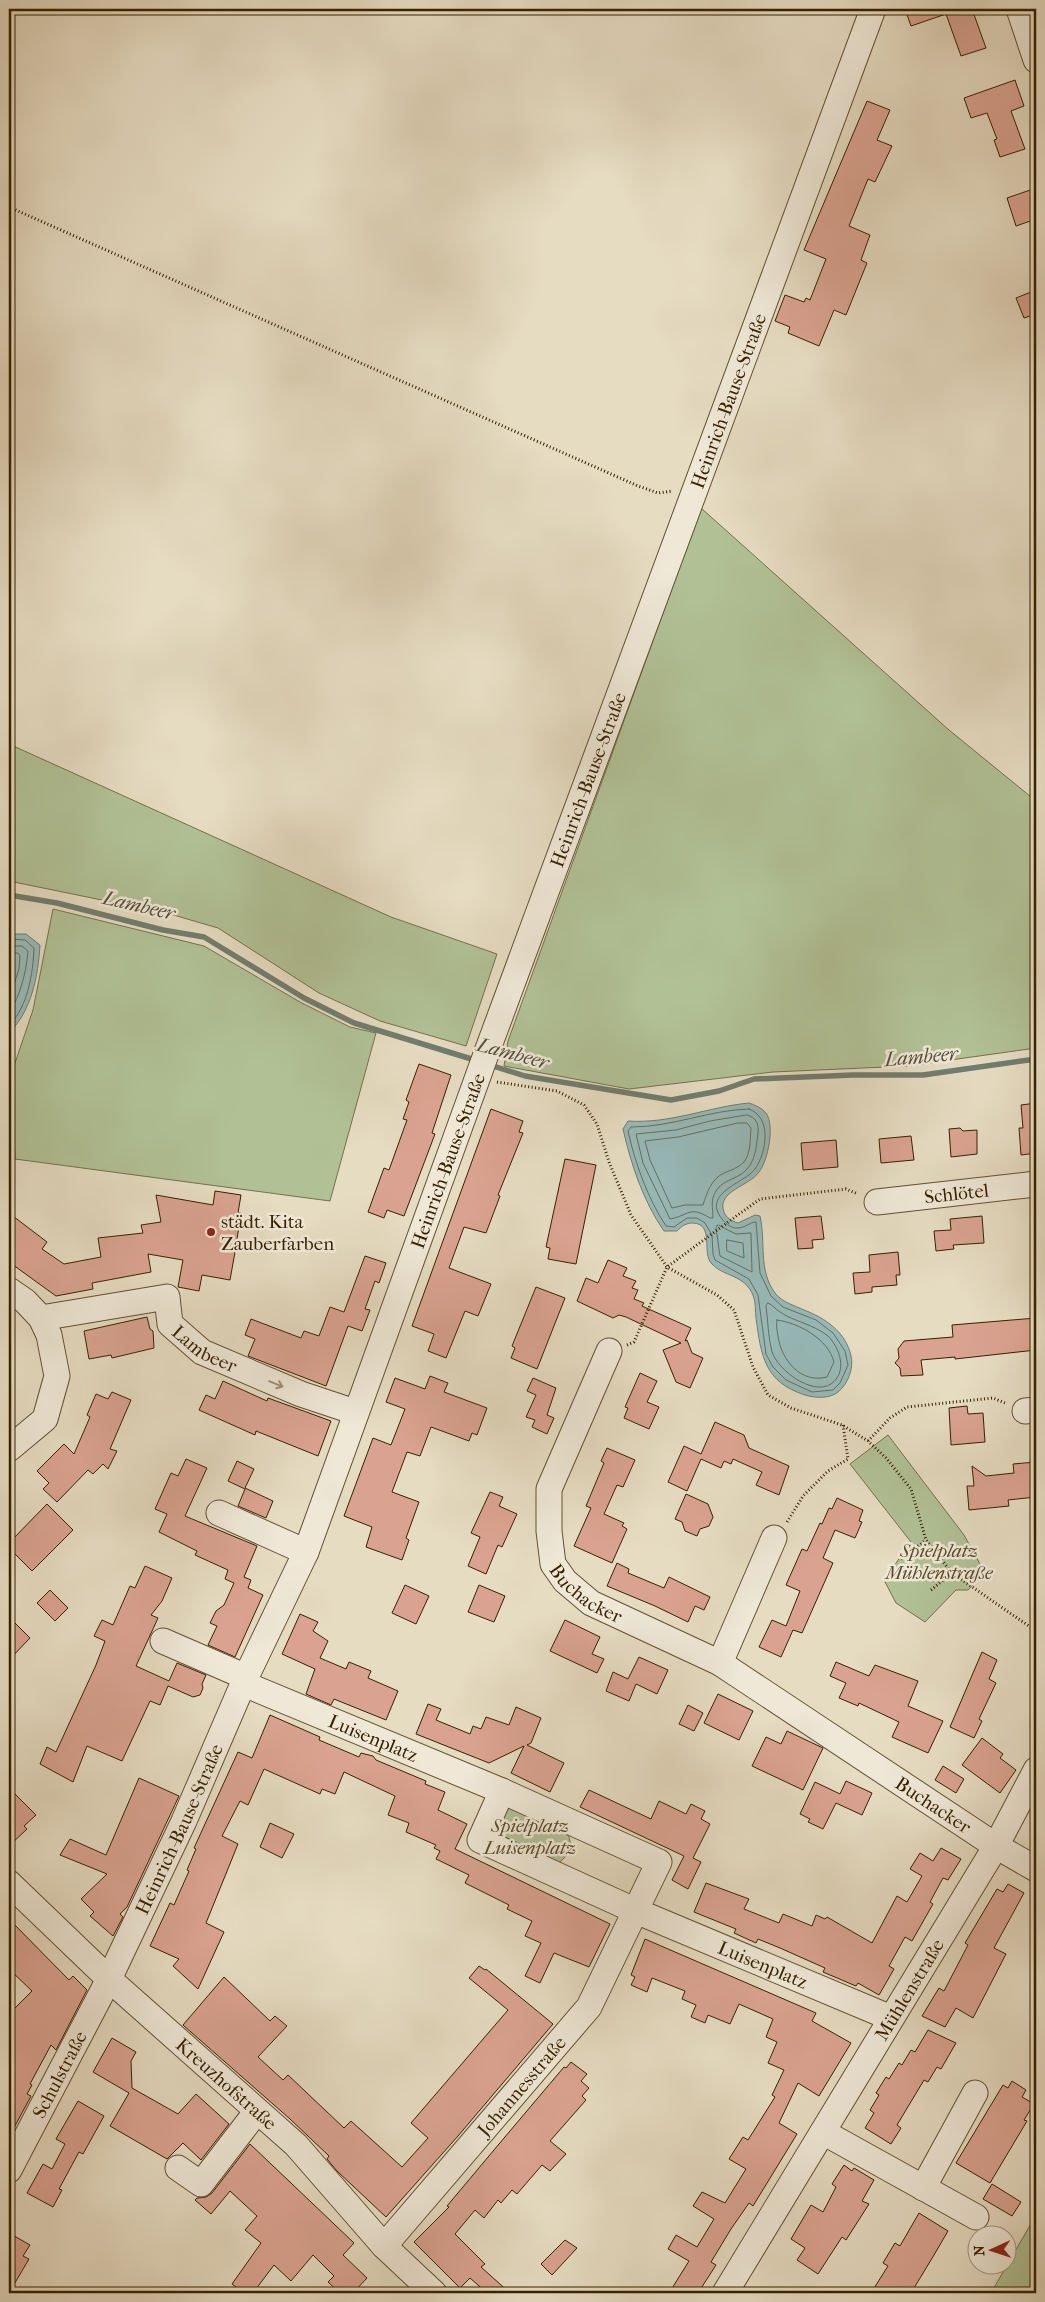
<svg xmlns="http://www.w3.org/2000/svg" width="1045" height="2302" font-family="'IM FELL French Canon',serif">
<rect width="100%" height="100%" fill="#e6dcc2"/>
<filter id="stains"><feTurbulence type="fractalNoise" baseFrequency=".004" numOctaves="4"/><feColorMatrix values="0 0 0 0 .2 0 0 0 0 .09 0 0 0 0 .02 0 0 0 .5 -.17"/></filter>
<radialGradient id="worn" r=".72"><stop offset=".6" stop-color="#630" stop-opacity="0"/><stop offset="1" stop-color="#630" stop-opacity=".3"/></radialGradient>
<g fill="#b1c196" stroke="#74714b">
<path d="M701 508 949 730 1036 801V1048L908 1066 773 1072 629 1089 504 1066 508 1041Z"/>
<path d="M9 744 391 917 497 954 466 1046 380 1021 319 993 218 928 170 914 9 881Z"/>
<path d="M53 909 204 946 300 1002 350 1027 376 1033 330 1201 15 1159 12 1072 33 1010Z"/>
<path d="M888 1435 964 1535 985 1573 968 1590H956L925 1622 896 1603 884 1580 911 1542 850 1464Z"/>
<path d="M500 1804C511 1808 556 1823 562 1828 578 1843 569 1857 554 1866L490 1841Z"/>
<path d="M1036 2215V2293H991Z"/>
</g>
<g fill="#97bab9" stroke="#717d6f">
<path d="M9 934H26L40 945C38 976 32 1010 9 1033Z"/>
<path d="M749 1103C755 1105 762 1108 766 1113 775 1125 768 1161 759 1172 750 1186 716 1191 724 1212 726 1218 732 1221 738 1223L755 1215 760 1216C766 1242 758 1270 775 1293 783 1303 794 1305 804 1310 825 1318 846 1332 851 1356 854 1368 848 1384 838 1392 830 1399 814 1398 805 1395 764 1382 761 1355 756 1318 755 1311 756 1302 753 1295 744 1274 724 1277 712 1264 701 1254 715 1224 693 1223 686 1223 682 1226 677 1231H664C643 1201 631 1164 623 1129L628 1121C670 1124 708 1107 749 1103Z"/>
</g>
<g fill="none" stroke-linecap="round" stroke-linejoin="round">
<g stroke="#676e5c" stroke-width="1">
<path d="M9 939 25 940 34 948C33 974 28 1006 9 1026"/>
<path d="M9 946H22L28 951C26 975 20 994 9 1015"/>
<path d="M9 953H18L20 956 19 969 9 1000"/>
<path d="M749 1109C772 1117 767 1152 755 1169 745 1183 701 1193 722 1219 726 1224 732 1229 738 1228 745 1228 750 1222 756 1222L760 1273 771 1296 783 1307 816 1320 833 1333 845 1351 848 1365 840 1383 833 1390 812 1392 786 1380 773 1367 766 1354 758 1295 749 1279 715 1260 713 1254 712 1235 705 1223 697 1218H687L674 1227 666 1226C648 1199 635 1163 628 1131L631 1127C673 1127 709 1110 749 1109Z"/>
<path d="M747 1115C756 1117 759 1124 758 1133 756 1150 755 1167 738 1176 729 1181 722 1182 716 1191 710 1200 713 1208 713 1218H710C689 1205 688 1216 670 1219L643 1163 636 1134 676 1130 710 1121Z"/>
<path d="M738 1123H747L751 1128C750 1139 751 1153 744 1162 738 1168 731 1170 724 1173 711 1179 707 1193 703 1205H685L672 1208 650 1160 645 1141 678 1137Z"/>
<path d="M718 1225 736 1234 751 1233 752 1272 720 1256 716 1228Z"/>
<path d="M727 1240 743 1243 744 1258 727 1251Z"/>
<path d="M768 1303C773 1305 775 1309 780 1312 795 1322 813 1324 828 1336 840 1348 848 1372 831 1384 812 1396 778 1370 772 1352 768 1337 768 1320 766 1306Z"/>
<path d="M777 1320C799 1323 828 1339 834 1362L827 1377C800 1384 781 1359 778 1336 777 1331 776 1325 777 1320Z"/>
</g>
<g stroke="#717d6f" stroke-width="5.5">
<path d="M9 895 57 903 163 930 204 937 304 998 354 1023 478 1061"/>
<path d="M490 1065 525 1076 671 1100 719 1091 754 1079 853 1075H923L1036 1059"/>
</g>
</g>
<g fill="#daa391" stroke="#372100">
<path d="M905 9H972L986 48 961 56 946 14 911 26Z"/>
<path d="M1015 80 1024 106 1011 111 1025 149 1000 157 994 140 997 139 987 113 971 118 964 98Z"/>
<path d="M867 101 890 110 877 140 892 146 875 182 868 179 849 226 870 235 861 260 867 263 846 315 834 310 819 346 788 333 790 327 775 321 785 295 804 302 806 298 810 300 826 259 804 250Z"/>
<path d="M1036 188V219L1016 226 1007 198Z"/>
<path d="M1031 292 1036 304V314L1024 318 1016 298Z"/>
<path d="M419 1064 451 1075 432 1133 435 1134 404 1216 387 1210 384 1218 368 1212 384 1168 389 1170 407 1120 403 1119 409 1102 406 1100Z"/>
<path d="M1036 1103V1153L1021 1155 1019 1128H1023L1021 1105Z"/>
<path d="M491 1109 523 1121 519 1132 523 1133 498 1195 500 1196 486 1233 464 1227 449 1268 491 1284 478 1316 465 1311 446 1358 428 1351 434 1334 412 1326Z"/>
<path d="M960 1128 963 1131 977 1130V1154L951 1157 949 1129Z"/>
<path d="M911 1136 914 1160 881 1163 879 1139Z"/>
<path d="M836 1140 838 1167 803 1170 801 1143Z"/>
<path d="M565 1159 596 1165 576 1264 548 1259 550 1248 546 1247Z"/>
<path d="M215 1191 241 1195 238 1213H241L235 1252 230 1280 202 1275 199 1291 178 1287 183 1260 148 1254 151 1272 92 1283 93 1289 56 1296 9 1262V1213L47 1242 42 1249 64 1264 101 1257 98 1238 143 1233 141 1225 161 1222 156 1195 213 1205Z"/>
<path d="M821 1216 824 1239 812 1240 813 1248 798 1249 795 1218Z"/>
<path d="M982 1216 984 1243 953 1245 954 1249 936 1251 934 1231 951 1230 950 1219Z"/>
<path d="M898 1252 900 1275H896L897 1285 872 1287V1292L855 1294 853 1273 870 1272 869 1255Z"/>
<path d="M365 1256 386 1263 379 1283 375 1281 365 1309 370 1310 362 1331 348 1326 326 1386 248 1356 255 1339 245 1335 251 1319 301 1338 304 1331 319 1336 330 1307 344 1312Z"/>
<path d="M608 1260 627 1268 623 1276 636 1281 632 1288 638 1290 634 1299 644 1303 642 1306 691 1328 685 1341 687 1340 692 1353 703 1358 690 1388 676 1382 663 1350 681 1343 626 1317 619 1315 613 1318 577 1301 586 1278 598 1283Z"/>
<path d="M536 1287 565 1298 537 1369 511 1358 515 1348 512 1346Z"/>
<path d="M147 1317 150 1329 153 1331 154 1348 112 1358 111 1355 89 1359 84 1331Z"/>
<path d="M1036 1318V1350L955 1359V1357L921 1360 923 1375 901 1376 900 1368 895 1363 899 1358 898 1349 904 1341 953 1337 952 1325Z"/>
<path d="M640 1373 657 1381 647 1402 659 1407 649 1429 624 1418 628 1408 625 1407Z"/>
<path d="M430 1376 448 1383 444 1392 487 1408 477 1435 472 1433 469 1441 431 1427 420 1456 407 1452 392 1492 419 1502 406 1538 409 1540 402 1560 366 1547 372 1527 344 1516 373 1438 391 1445 405 1409 386 1402 395 1378 425 1389Z"/>
<path d="M533 1378 556 1388 547 1415 554 1418 547 1434 532 1427 535 1420 526 1417 536 1395 527 1391Z"/>
<path d="M223 1381 267 1401 268 1398 331 1421 318 1456 256 1431 255 1435 199 1410 206 1395 215 1399Z"/>
<path d="M112 1392 131 1400 110 1449 117 1451 108 1469 103 1464 93 1474 88 1470 57 1502 43 1489 49 1483 37 1471 64 1444 74 1454 90 1417 87 1415 96 1394 108 1399Z"/>
<path d="M967 1406 968 1414 983 1413 985 1442 951 1445 949 1408Z"/>
<path d="M715 1422 744 1435 749 1448 789 1466 779 1495 756 1485 762 1472 733 1459 731 1464 724 1461 721 1468 701 1459 687 1491 668 1482 684 1446 701 1454Z"/>
<path d="M607 1448 635 1460 623 1487 617 1485 604 1514 624 1523 622 1526 627 1529 612 1563 574 1546 591 1508 586 1506 604 1463 601 1461Z"/>
<path d="M186 1459 207 1468 185 1516 257 1546 244 1577 251 1580 248 1588 263 1595 235 1657 208 1645 217 1626 210 1623 216 1611 224 1605 234 1583 225 1579 228 1570 195 1555 197 1551 159 1532 167 1514 155 1509 171 1473 178 1476Z"/>
<path d="M237 1461 254 1469 245 1488 273 1501 266 1518 238 1506 245 1489 228 1481Z"/>
<path d="M1036 1462V1497L1008 1500 1009 1506 969 1510 967 1486H974L972 1466 986 1476 1014 1473 1013 1464Z"/>
<path d="M490 1492 503 1497 499 1506 517 1514 502 1547 498 1545 486 1574 468 1566 480 1537 471 1533Z"/>
<path d="M686 1494 708 1504 713 1517 709 1526 700 1529 697 1536 685 1531 682 1522 675 1519Z"/>
<path d="M837 1498 863 1510 859 1521 862 1522 855 1538 835 1530 823 1558 833 1563 802 1633 793 1630 781 1657 759 1647 772 1620 786 1626 800 1591 786 1585 802 1549 807 1551 820 1523 822 1524 829 1508 832 1509Z"/>
<path d="M47 1504 73 1530 32 1571 9 1548V1543Z"/>
<path d="M617 1563 629 1569 628 1573 664 1588 669 1577 710 1597 704 1610 695 1606 688 1622 655 1606 607 1586Z"/>
<path d="M145 1566 172 1578 162 1601 151 1615 158 1618 136 1666 169 1681 177 1663 206 1675 202 1684 203 1688 200 1695 193 1697 168 1686 160 1705 150 1701 122 1761 87 1746 73 1782 40 1764 47 1747 56 1752 96 1665 105 1641 94 1636 102 1620 113 1625 130 1586 135 1588Z"/>
<path d="M405 1585 429 1596 416 1624 392 1613Z"/>
<path d="M479 1585 505 1596 494 1622 468 1612Z"/>
<path d="M50 1590 68 1608 55 1621 37 1603Z"/>
<path d="M300 1614 318 1622 313 1631 328 1641 320 1658 346 1669 349 1662 371 1671 368 1678 398 1691 386 1720 334 1699 331 1705 306 1694 315 1669 282 1654Z"/>
<path d="M9 1617 30 1638 9 1660Z"/>
<path d="M565 1620 600 1637 592 1654 604 1659 597 1673 550 1651Z"/>
<path d="M982 1652 997 1660 989 1679 996 1683 979 1719 982 1721 974 1738 950 1727Z"/>
<path d="M639 1657 668 1670 657 1694 636 1684 629 1701 606 1691 613 1672 628 1679Z"/>
<path d="M836 1662 869 1676 875 1665 918 1681 908 1706 943 1721 928 1753 892 1737 899 1722 859 1703 858 1706 839 1698 846 1683 830 1676Z"/>
<path d="M718 1694 753 1711 739 1740 704 1723Z"/>
<path d="M428 1704 441 1709 436 1720 470 1734 473 1726 481 1729 486 1717 509 1725 516 1707 541 1718 531 1743 527 1745 564 1763 550 1792 511 1773 524 1746 489 1763 416 1734Z"/>
<path d="M688 1705 703 1713 694 1731 679 1724Z"/>
<path d="M270 1715 320 1737 319 1740 359 1757 361 1753 373 1756 376 1760 426 1781 425 1784 445 1792 438 1810 467 1824 455 1849 610 1924 589 1967 554 1953 540 1983 525 1976 541 1943 525 1936 532 1921 507 1909 509 1905 465 1883 469 1875 436 1859 440 1851 434 1848 436 1845 406 1832 409 1823 388 1815 395 1796 344 1772 335 1794 322 1789 320 1794 264 1769 248 1805 240 1801 222 1836 238 1844 206 1923 224 1932 198 1989 173 1966 179 1959 150 1946 170 1903 174 1905 189 1871 187 1870 196 1849 194 1848 238 1752 252 1758Z"/>
<path d="M787 1731 823 1748 803 1790 752 1766 766 1737 781 1744Z"/>
<path d="M982 1738 1003 1754 1000 1758 1016 1770 1000 1793 962 1765Z"/>
<path d="M943 1766 964 1779 956 1793 935 1780Z"/>
<path d="M139 1778 179 1796 127 1907 120 1914 123 1917 113 1936 90 1916 94 1912 81 1899 107 1874 60 1855 70 1839 106 1855Z"/>
<path d="M846 1781 872 1793 862 1815 836 1803 823 1829 808 1822 810 1819 800 1814 815 1782 840 1794Z"/>
<path d="M9 1788 36 1815 24 1826 27 1829 9 1846Z"/>
<path d="M589 1790 651 1819 659 1801 686 1814 691 1804 705 1811 701 1819 710 1824 693 1858 701 1862 688 1889 672 1880 684 1856 580 1807Z"/>
<path d="M270 1823 294 1834 282 1858 260 1847Z"/>
<path d="M941 1848 961 1859 948 1880 943 1878 930 1902 933 1904 912 1941 905 1937 889 1966 894 1969 879 1995 858 1983 856 1986 823 1972 825 1968 780 1948 758 1939 756 1943 734 1933 736 1929 694 1912 706 1883 749 1899 744 1909 779 1923 783 1914 812 1926 816 1915 825 1919 827 1917 872 1943 897 1896 907 1902 922 1876 910 1869 920 1853 933 1861Z"/>
<path d="M1008 1884 1024 1893 994 1948 1006 1954 973 2018 956 2008 945 2027 922 2016 939 1988 944 1991 968 1945 965 1943 997 1889 1003 1892Z"/>
<path d="M9 1919 69 1980 73 1976 87 1990 56 2050 51 2045 30 2084 32 2085 27 2094 31 2096 9 2137V2014L32 1991 9 1969Z"/>
<path d="M645 1939 816 2013 812 2021 851 2043 819 2096 798 2083 779 2123 797 2134 753 2206 749 2203 731 2229 711 2262 716 2265 698 2293H669L689 2261 668 2249 676 2235 697 2247 714 2219 693 2206 702 2192 725 2203 746 2169 729 2159 743 2137 748 2140 775 2097 772 2095 784 2070 768 2063 777 2042 766 2037 773 2019 739 2004 730 2024 708 2015 705 2023 691 2017 696 2005 682 1999 685 1991 652 1978 647 1992 631 1985 635 1977 631 1975Z"/>
<path d="M479 1966 485 1970 486 1969 553 2024 458 2136 386 2217 337 2171 327 2159 329 2156 290 2119 183 2025 224 1977 270 2021 275 2016 287 2026 258 2057 283 2080 288 2075 344 2128 351 2121 402 2167 428 2138 411 2123 508 2010 469 1978Z"/>
<path d="M928 2030 956 2043 941 2069 937 2067 928 2082 924 2080 897 2125 901 2128 891 2144 865 2128 874 2113 870 2110 879 2095 876 2093 886 2077 889 2079 899 2063 902 2065 911 2050 915 2052Z"/>
<path d="M112 2038 136 2052 131 2061 132 2088 178 2114 196 2094 229 2124 201 2160 183 2143 167 2159 110 2126 129 2093 93 2072Z"/>
<path d="M571 2062 587 2074 581 2081 589 2088 582 2096 586 2100 550 2141 566 2154 550 2171 542 2165 517 2194 512 2190 501 2203 498 2200 484 2218 475 2210 455 2234 485 2264 481 2267 510 2293H487L470 2278 460 2288 414 2242 449 2207 447 2206 499 2144 564 2067 566 2068Z"/>
<path d="M1012 2081 1026 2090 1022 2097 1034 2104 1024 2120 1027 2121 990 2183 956 2163 1003 2085 1008 2088Z"/>
<path d="M78 2101 104 2116 83 2154 79 2152 59 2189 62 2190 53 2207 27 2193 43 2164 52 2169 65 2144 56 2139Z"/>
<path d="M250 2144 354 2243 343 2255 367 2278 353 2293H340L328 2282 334 2276 313 2255 291 2281 274 2265 253 2293H244L232 2284 261 2243 245 2230 257 2216 230 2191 211 2214 195 2200 197 2198 206 2197 212 2193Z"/>
<path d="M844 2165 852 2171 854 2168 874 2180 862 2201 869 2204 846 2240 842 2237 818 2274 797 2260 805 2248 791 2239 811 2205 823 2212 836 2187 832 2184Z"/>
<path d="M992 2184 1021 2202 1012 2216 983 2199Z"/>
<path d="M919 2213 948 2231 934 2255 911 2293H871L888 2266 883 2263 895 2243 900 2246Z"/>
<path d="M9 2233 30 2245 23 2256 29 2259 9 2293Z"/>
<path d="M565 2240 577 2248 552 2275 541 2264Z"/>
</g>
<g fill="none" stroke-linecap="round" stroke-linejoin="round">
<defs>
<g id="minor">
<path d="M1019 9 1036 60"/>
<path id="s1" d="M877 1202 1036 1184"/>
<path d="M9 1290 25 1301 41 1318 49 1335 57 1376 45 1419 9 1449"/>
<path id="s2" d="M41 1318 167 1297 170 1324 202 1352 301 1394 355 1412"/>
<path id="s3" d="M609 1351 549 1489V1531L553 1564 565 1581 591 1603 720 1663 996 1846 1036 1869"/>
<path d="M1025 1411 1036 1410"/>
<path d="M219 1513 306 1552"/>
<path d="M163 1641 246 1677"/>
<path d="M720 1663 774 1538"/>
<path id="s4" d="M244 1684 502 1791"/>
<path id="s5" d="M9 1883 109 1979 296 2145 384 2246 434 2293"/>
<path d="M823 2132 976 2217"/>
<path d="M178 2168 201 2184 257 2111"/>
<path id="s6" d="M9 2170 109 1979 184 1821 246 1677 306 1552 485 1057 873 9"/>
<path d="M923 2188 975 2093"/>
<path id="s7" d="M384 2246 589 2007 659 1862 502 1791 480 1840 636 1911 891 2018"/>
<path id="s8" d="M725 2293 996 1846 1036 1770"/>
</g>
</defs>
<use href="#minor" stroke="#635030" stroke-width="27"/>
<g stroke="#372100" stroke-width="3" stroke-dasharray="1 2.5" stroke-linecap="butt">
<path d="M9 207 638 486 658 493 673 491"/>
<path d="M497 1082 557 1091 584 1105 597 1124 609 1162 631 1215 667 1267 717 1295 734 1310 753 1367 768 1395 791 1408 842 1425 868 1441 886 1458 911 1489 926 1540 952 1573 1036 1631"/>
<path d="M627 1345 634 1342 667 1267 735 1217 760 1199 846 1189 858 1194"/>
<path d="M868 1441 890 1418 907 1407 993 1398 1005 1403"/>
<path d="M787 1522 803 1496 828 1471 848 1459 843 1425"/>
<path d="M901 1559 926 1540"/>
<path d="M931 1590 952 1573"/>
</g>
<use href="#minor" stroke="#efe8d7" stroke-width="25"/>
</g>
<defs><path id="oneway-shaft" d="M-6 0H5M1.5-3L5.5 0L1.5 3" fill="none" stroke-width="1.6" stroke-linecap="round" stroke-linejoin="round" transform="scale(1.25)"/></defs>
<use stroke="#9c8e76" href="#oneway-shaft" transform="translate(276 1384) rotate(22)"/>
<circle fill="#8f2418" stroke="#efe8d7" stroke-width="2" cx="211" cy="1232" r="5"/>
<g text-anchor="middle" stroke-width="5" stroke-linejoin="round" paint-order="stroke">
<g font-size="19" fill="#372100" stroke="#efe8d7">
<text dy="7" stroke="none"><textPath href="#s6" startOffset="1912">Heinrich-Bause-Straße</textPath></text>
<text dy="7" stroke="none"><textPath href="#s6" startOffset="1508">Heinrich-Bause-Straße</textPath></text>
<text dy="7" stroke="none"><textPath href="#s6" startOffset="1102">Heinrich-Bause-Straße</textPath></text>
<text dy="7" stroke="none"><textPath href="#s1" startOffset="80">Schlötel</textPath></text>
<text dy="7" stroke="none"><textPath href="#s2" startOffset="198">Lambeer</textPath></text>
<text dy="7" stroke="none"><textPath href="#s3" startOffset="271">Buchacker</textPath></text>
<text dy="7" stroke="none"><textPath href="#s4" startOffset="140">Luisenplatz</textPath></text>
<text dy="7" stroke="none"><textPath href="#s3" startOffset="679">Buchacker</textPath></text>
<text dy="7" stroke="none"><textPath href="#s6" startOffset="381">Heinrich-Bause-Straße</textPath></text>
<text dy="7" stroke="none"><textPath href="#s7" startOffset="1011">Luisenplatz</textPath></text>
<text dy="7" stroke="none"><textPath href="#s8" startOffset="355">Mühlenstraße</textPath></text>
<text dy="7" stroke="none"><textPath href="#s6" startOffset="108">Schulstraße</textPath></text>
<text dy="7" stroke="none"><textPath href="#s5" startOffset="296">Kreuzhofstraße</textPath></text>
<text dy="7" stroke="none"><textPath href="#s7" startOffset="211">Johannesstraße</textPath></text>
</g>
<g font-size="19" fill="#372100" stroke="#efe8d7" text-anchor="start">
<text x="221" y="1228">städt. Kita<tspan x="221" dy="22">Zauberfarben</tspan></text>
</g>
<g font-size="19" font-style="italic" fill="#564926" stroke="#efe8d7">
<text x="939" y="1557">Spielplatz<tspan x="939" dy="22">Mühlenstraße</tspan></text>
<text x="530" y="1832">Spielplatz<tspan x="530" dy="22">Luisenplatz</tspan></text>
</g>
<g font-size="20" font-style="italic" fill="#544f38" stroke="#efe8d7">
<text transform="translate(139 905) rotate(13)" y="7">Lambeer</text>
<text transform="translate(513 1053) rotate(15)" y="7">Lambeer</text>
<text transform="translate(921 1056) rotate(-5)" y="7">Lambeer</text>
</g>
</g>
<rect width="1045" height="2302" fill="none" stroke="#e6dcc2" stroke-width="30"/>
<rect x="10" y="10" width="1025" height="2282" fill="none" stroke="#372100" stroke-width="2.5"/>
<rect x="15" y="15" width="1015" height="2272" fill="none" stroke="#372100"/>
<g transform="translate(992 2250) rotate(267)"><circle r="24" fill="#efe8d7" stroke="#a59881"/>
<path d="M0-4L9 19L0 12L-9 19Z" fill="#8f2418"/>
<text y="-8" font-size="14" font-weight="bold" text-anchor="middle" fill="#372100">N</text>
</g>
<rect width="100%" height="100%" filter="url(#stains)"/>
<rect width="100%" height="100%" fill="url(#worn)"/>
</svg>
